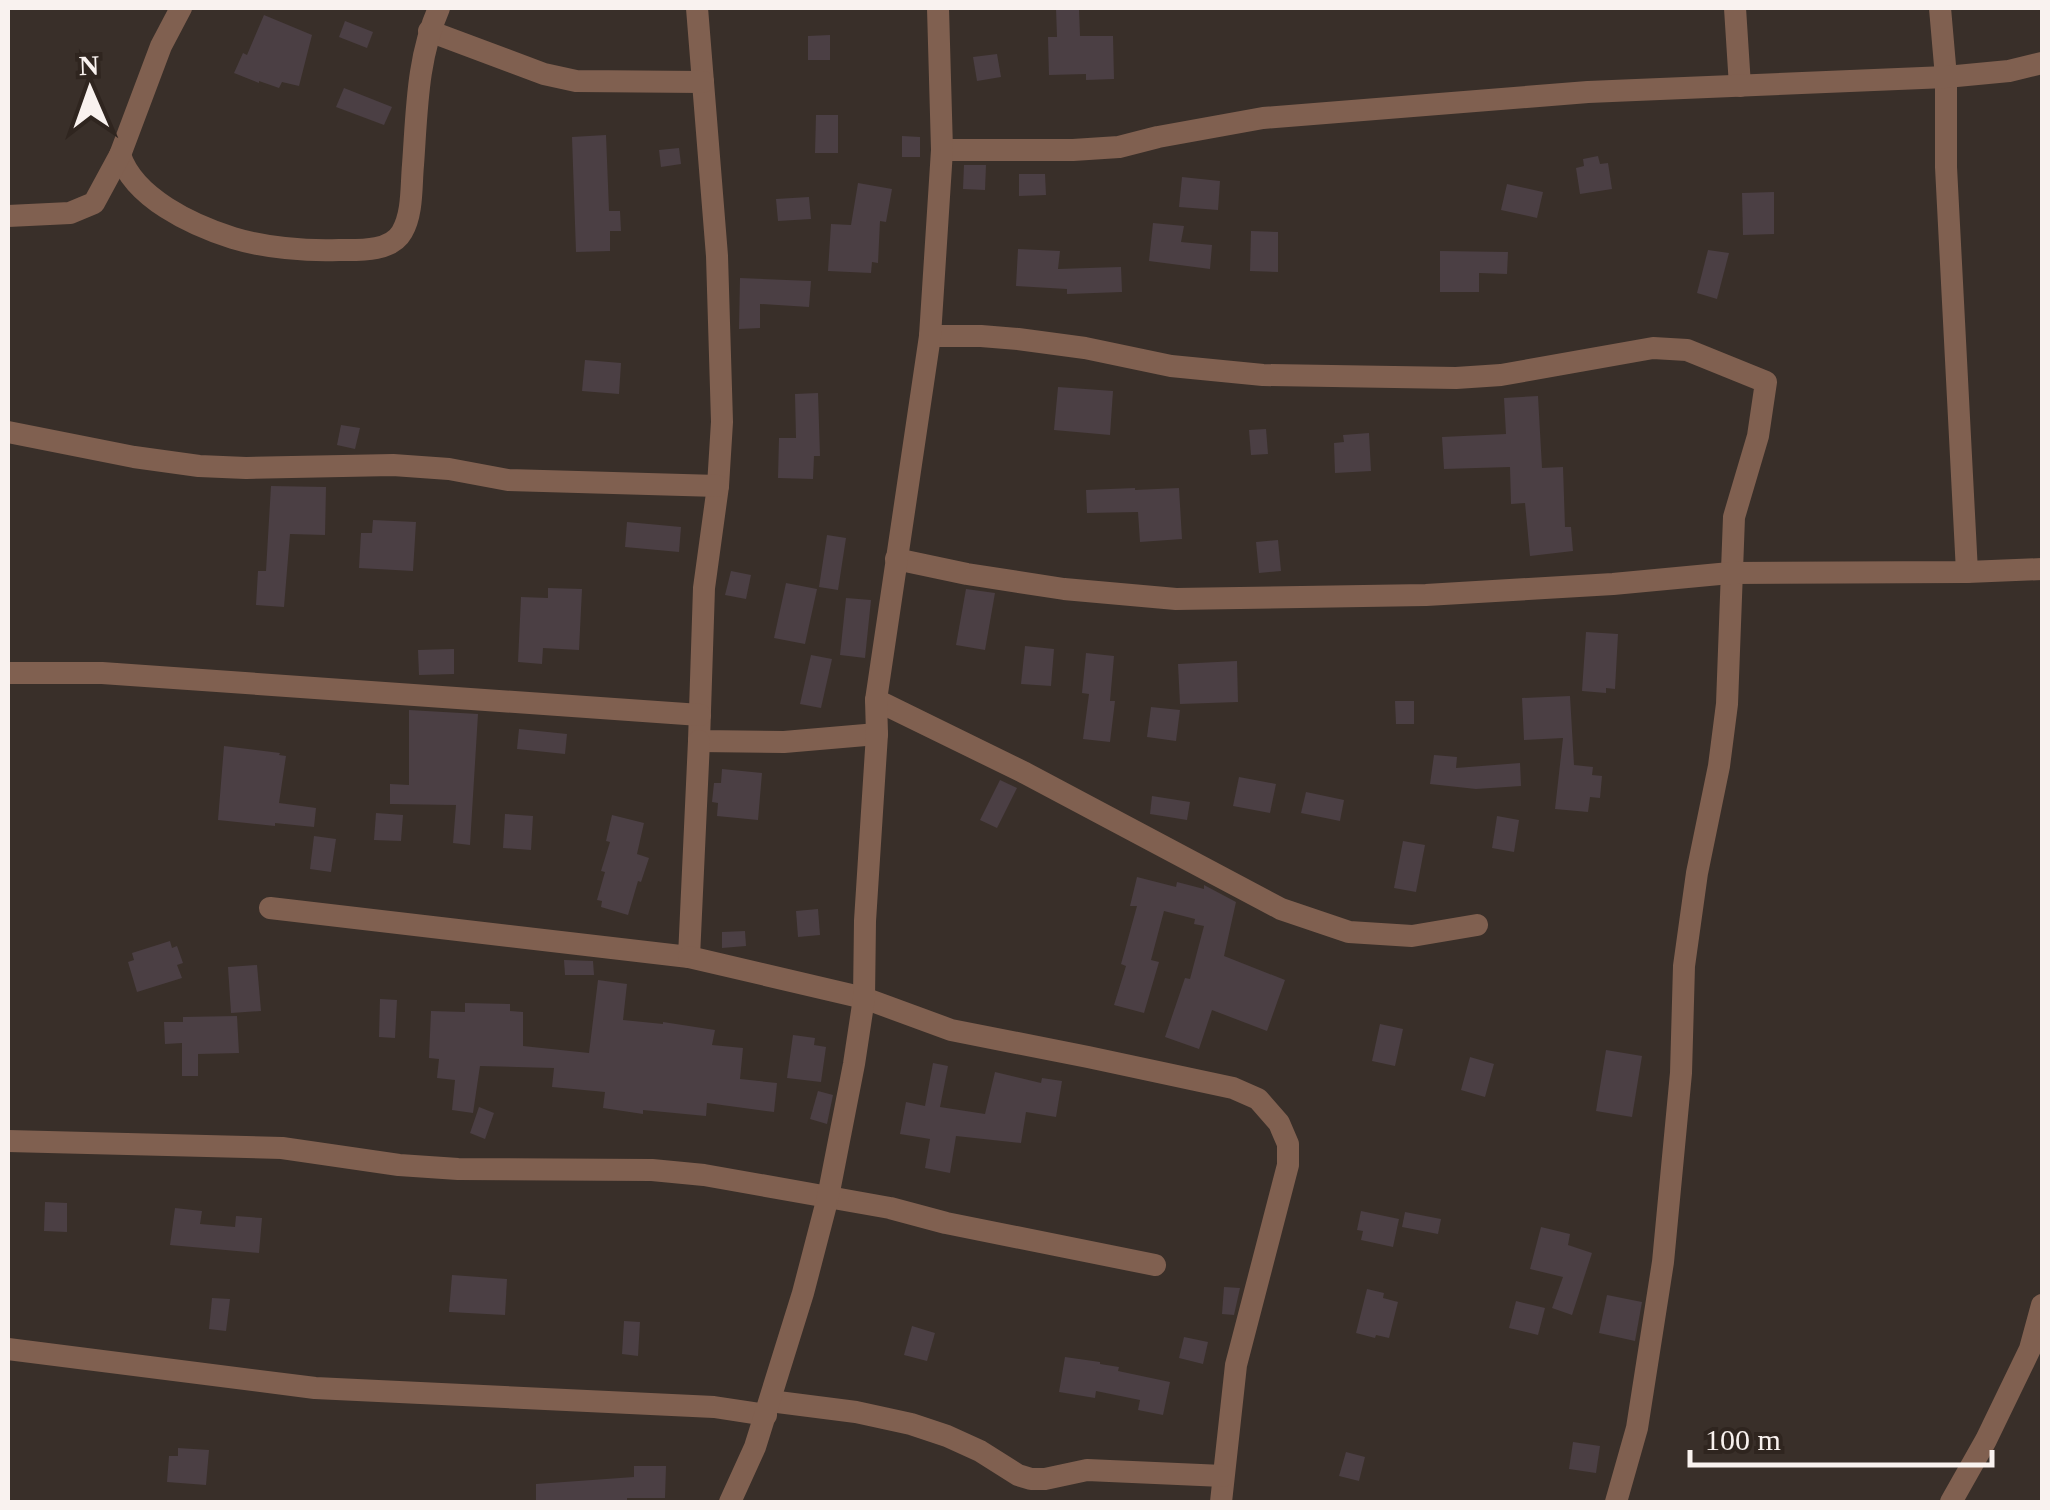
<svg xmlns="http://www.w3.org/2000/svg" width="2050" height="1510" font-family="Georgia,serif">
<rect width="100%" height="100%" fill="#392f29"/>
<g fill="#4b3f44">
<path d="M1056 8H1079L1080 36H1113L1114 79 1086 80V74L1049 75 1048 37H1057Z"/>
<path d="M264 15 312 35 299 86 282 82 279 88 259 81V83L234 73 243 53 247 55Z"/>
<path d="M345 21 373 32 367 48 339 37Z"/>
<path d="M830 35V60H808V36Z"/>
<path d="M997 54 1001 77 977 81 973 57Z"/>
<path d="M344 88 392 107 384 125 336 107Z"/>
<path d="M816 115H838V153H815Z"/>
<path d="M606 135 609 211H620L621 231H610V251L576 252 572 137Z"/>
<path d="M902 136 920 137V157H902Z"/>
<path d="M679 148 681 164 661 167 659 150Z"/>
<path d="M1598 156 1600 164 1608 163 1612 189 1580 194 1576 168 1584 166 1583 159Z"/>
<path d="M964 165H986L985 190 963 189Z"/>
<path d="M1019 174H1045L1046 195 1019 196Z"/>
<path d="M1182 177 1220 181 1218 210 1179 207Z"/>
<path d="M858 183 892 189 886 222 880 221 878 263 872 262 871 273 828 271 831 224 851 225Z"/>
<path d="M1507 184 1543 192 1537 218 1501 210Z"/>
<path d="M1774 192V234L1743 235 1742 193Z"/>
<path d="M809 197 811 219 778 221 776 199Z"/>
<path d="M1153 223 1184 226 1181 242 1212 245 1210 269 1149 261Z"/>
<path d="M1251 231 1278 232V272L1250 271Z"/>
<path d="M1018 249 1060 251 1058 269 1121 267 1122 292 1067 294V289L1016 286Z"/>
<path d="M1708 250 1729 253 1717 299 1697 293Z"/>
<path d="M1440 251 1508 252 1507 274 1479 273V292H1440Z"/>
<path d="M740 278 811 281 809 307 760 304V328L739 329Z"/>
<path d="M585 360 621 363 619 394 582 391Z"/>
<path d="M1058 387 1113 391 1110 435 1054 430Z"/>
<path d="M818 393 820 456H814L813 479 778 478 779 438H796L795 394Z"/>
<path d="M1538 396 1542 468 1563 467 1565 527H1571L1573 551 1530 556 1525 503 1511 504 1510 467 1444 469 1442 437 1506 434 1504 398Z"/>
<path d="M341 425 360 428 355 449 337 445Z"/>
<path d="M1266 429 1268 454 1251 455 1249 430Z"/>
<path d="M1369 433 1371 471 1335 473 1334 443 1344 442 1343 435Z"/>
<path d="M271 486 326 487 325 535 290 534 284 607 256 605 258 571H266Z"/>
<path d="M1135 488V490L1179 488 1182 539 1140 542 1138 512 1087 513 1086 490Z"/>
<path d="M373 520 416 522 413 571 359 568 361 533H372Z"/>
<path d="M627 522 681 527 679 552 625 547Z"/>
<path d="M827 535 846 538 838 590 819 587Z"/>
<path d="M1278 540 1281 571 1259 573 1256 542Z"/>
<path d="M731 571 751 575 746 599 725 595Z"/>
<path d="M786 583 817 589 805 644 774 638Z"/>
<path d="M548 588 582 589 579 650 543 648 542 664 518 662 521 597 548 598Z"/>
<path d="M966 589 995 593 985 650 956 645Z"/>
<path d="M846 598 871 600 865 658 840 655Z"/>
<path d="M1586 632 1618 634 1615 689 1606 688V693L1582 691Z"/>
<path d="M1025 646 1054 649 1051 686 1021 684Z"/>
<path d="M454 649V674L419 675 418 650Z"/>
<path d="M1086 653 1114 656 1110 701H1115L1110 742 1083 739 1089 694 1082 693Z"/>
<path d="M811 655 832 659 821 708 800 704Z"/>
<path d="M1237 661 1238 702 1180 704 1178 664Z"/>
<path d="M1570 696 1574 765 1593 767 1592 775 1602 776 1600 798 1590 797 1588 812 1555 809 1563 738 1524 740 1522 698Z"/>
<path d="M1395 701H1414V724H1396Z"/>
<path d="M1151 707 1180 710 1176 741 1147 737Z"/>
<path d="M409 710 478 714 470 845 453 843 456 805 390 804V784L409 785Z"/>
<path d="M519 729 567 734 565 754 517 749Z"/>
<path d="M224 746 280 753 279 755 286 756 279 803 316 808 314 827 275 823V826L218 820Z"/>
<path d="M1434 755 1457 757 1456 768 1520 763 1521 786 1476 789 1430 784Z"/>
<path d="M722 769 762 773 758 820 717 816 718 803 712 802 714 783H721Z"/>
<path d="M1239 777 1276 784 1270 813 1233 806Z"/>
<path d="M1000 780 1017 788 997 828 980 820Z"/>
<path d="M1306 792 1344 800 1340 821 1301 813Z"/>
<path d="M1152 796 1190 802 1187 820 1150 814Z"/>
<path d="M376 813 403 815 401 841 374 840Z"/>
<path d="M505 814 533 816 531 850 503 848Z"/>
<path d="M612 815 644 823 637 854 649 858 641 882 638 881 628 915 601 907 602 901 597 900 605 872 601 871 610 842 606 841Z"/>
<path d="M1497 816 1519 820 1514 852 1492 848Z"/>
<path d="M314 836 336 839 331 872 310 869Z"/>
<path d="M1403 841 1425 845 1416 892 1394 888Z"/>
<path d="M1137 877 1176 887 1177 882 1204 889V885L1236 902 1224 956 1285 980 1267 1031 1212 1010 1199 1049 1165 1037 1185 978 1190 979 1204 926 1194 924 1195 919 1164 911 1151 960 1159 962 1144 1013 1114 1005 1126 966 1121 964 1137 906H1130Z"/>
<path d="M818 909 820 935 798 937 796 911Z"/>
<path d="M745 931 746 946 722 948V932Z"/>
<path d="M170 941 172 948 177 946 183 963 177 965 182 978 137 992 128 962 134 960 132 953Z"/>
<path d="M564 960 593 961 594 975H565Z"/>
<path d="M257 965 261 1011 231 1013 228 967Z"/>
<path d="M598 980 627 984 623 1020 663 1024V1022L715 1030 712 1045 743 1048 740 1079 777 1083 774 1112 707 1103 706 1116 643 1110V1114L603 1108 605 1092 552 1087 554 1068 480 1066 473 1113 452 1110 455 1080 437 1078 439 1059 429 1058 431 1011 465 1012V1003L510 1004V1011L523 1012V1046L589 1053Z"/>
<path d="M380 999 397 1000 395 1038 379 1037Z"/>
<path d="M237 1016 239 1053 198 1054V1076H182V1043L165 1044 164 1022H183V1017Z"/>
<path d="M1380 1024 1403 1029 1395 1066 1372 1061Z"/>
<path d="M793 1035 815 1038 814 1045 826 1047 821 1082 787 1078Z"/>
<path d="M1606 1050 1642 1056 1632 1117 1596 1111Z"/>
<path d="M1470 1057 1494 1064 1485 1097 1461 1090Z"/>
<path d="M933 1063 948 1066 940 1107 985 1114 995 1072 1041 1083 1042 1078 1062 1081 1056 1117 1026 1112 1021 1143 956 1136 950 1173 925 1168 930 1139 900 1134 906 1102 925 1106Z"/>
<path d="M818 1091 833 1095 827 1124 810 1119Z"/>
<path d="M479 1107 494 1113 485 1139 470 1133Z"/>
<path d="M45 1202 67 1203V1232L44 1231Z"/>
<path d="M175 1208 202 1211 200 1224 235 1227 236 1216 262 1218 259 1253 170 1245Z"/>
<path d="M1361 1211 1399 1219 1393 1247 1361 1240 1363 1231 1357 1230Z"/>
<path d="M1405 1212 1441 1219 1438 1234 1402 1227Z"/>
<path d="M1541 1227 1570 1234 1568 1245 1592 1253 1572 1315 1552 1308 1563 1277 1530 1269Z"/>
<path d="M452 1275 507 1279 505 1315 449 1312Z"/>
<path d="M1224 1287 1240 1288 1234 1315 1222 1314Z"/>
<path d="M1367 1289 1384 1293 1383 1298 1398 1302 1389 1338 1376 1335 1375 1338 1356 1333Z"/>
<path d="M1607 1295 1642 1302 1635 1341 1599 1333Z"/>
<path d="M212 1298 230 1299 226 1331 209 1329Z"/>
<path d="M1516 1301 1545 1308 1538 1335 1509 1328Z"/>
<path d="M624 1321 640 1322 638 1356 622 1354Z"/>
<path d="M912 1326 935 1333 927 1361 904 1355Z"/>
<path d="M1184 1337 1208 1342 1203 1364 1179 1358Z"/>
<path d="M1065 1357 1100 1362V1364L1119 1367 1118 1371 1170 1382 1163 1415 1138 1410 1140 1400 1096 1391 1095 1398 1059 1392Z"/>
<path d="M1573 1442 1600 1446 1596 1473 1569 1469Z"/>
<path d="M178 1448 209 1450 206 1485 167 1482 169 1456H178Z"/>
<path d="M1346 1452 1365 1457 1359 1481 1339 1476Z"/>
<path d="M634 1466H666L665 1498H627V1501L604 1502H536V1484L634 1477Z"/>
</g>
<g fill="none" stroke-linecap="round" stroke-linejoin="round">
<g stroke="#806050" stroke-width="22">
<path d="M697 8 717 256 722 422 718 486 704 588 699 741 784 742 877 734"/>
<path d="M1735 8 1740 86"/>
<path d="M1940 8 1946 77V167L1967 572"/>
<path d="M429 31 544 74 576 81 703 82"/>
<path d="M942 150H1073L1119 147 1158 137 1263 118 1588 92 1946 77 2009 71 2042 63"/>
<path d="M120 155C134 198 192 225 233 238 266 248 304 251 339 250 358 250 391 252 402 232 413 213 411 186 413 165 417 110 417 58 439 8"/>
<path d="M8 216 70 213 94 203 120 155 161 46 181 8"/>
<path d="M930 336H981L1018 339 1085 348 1171 366 1263 375 1456 378 1501 375 1653 348 1687 350 1766 382 1758 436 1734 517 1727 704 1719 766 1697 873 1684 966 1681 1073 1663 1262 1637 1428 1616 1502"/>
<path d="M8 432 134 457 199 466 246 468 393 465 449 469 508 480 718 486"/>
<path d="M896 559 967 574 1064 589 1176 599 1426 595 1613 584 1730 573 1967 572 2042 569"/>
<path d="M8 673H102L700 715"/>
<path d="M876 700 1025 773 1281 909 1349 932 1412 936 1477 925"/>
<path d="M270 908 689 957 699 741"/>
<path d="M689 957 864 998 951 1030 1088 1057 1233 1088 1258 1099 1279 1123 1288 1144V1165L1236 1365 1221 1502"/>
<path d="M8 1141 282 1148 399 1165 458 1169 652 1170 704 1175 890 1208 946 1223 1155 1265"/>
<path d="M8 1349 315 1388 714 1407 766 1415"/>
<path d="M770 1401 856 1412 911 1424 947 1436 980 1451 1018 1475 1031 1479H1045L1087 1470 1223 1476"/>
<path d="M730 1502 755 1447 803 1293 828 1197 854 1064 864 998 865 921 877 734 876 700 930 336 942 150 938 8"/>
<path d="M1951 1502 1986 1440 2030 1349 2042 1305"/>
</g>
</g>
<rect width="2050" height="1510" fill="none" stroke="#f9f2ef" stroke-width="20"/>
<g transform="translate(90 90) rotate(358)" stroke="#2f251f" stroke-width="8" paint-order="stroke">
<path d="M0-8L18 38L0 25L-18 38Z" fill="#f9f2ef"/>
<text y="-15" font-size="28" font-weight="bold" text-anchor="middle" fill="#f9f2ef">N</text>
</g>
<path d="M1690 1450v15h302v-15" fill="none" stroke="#f9f2ef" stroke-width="5"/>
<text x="1705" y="1450" font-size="30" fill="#f9f2ef" stroke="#2f251f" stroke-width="8" paint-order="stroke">100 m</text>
</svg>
